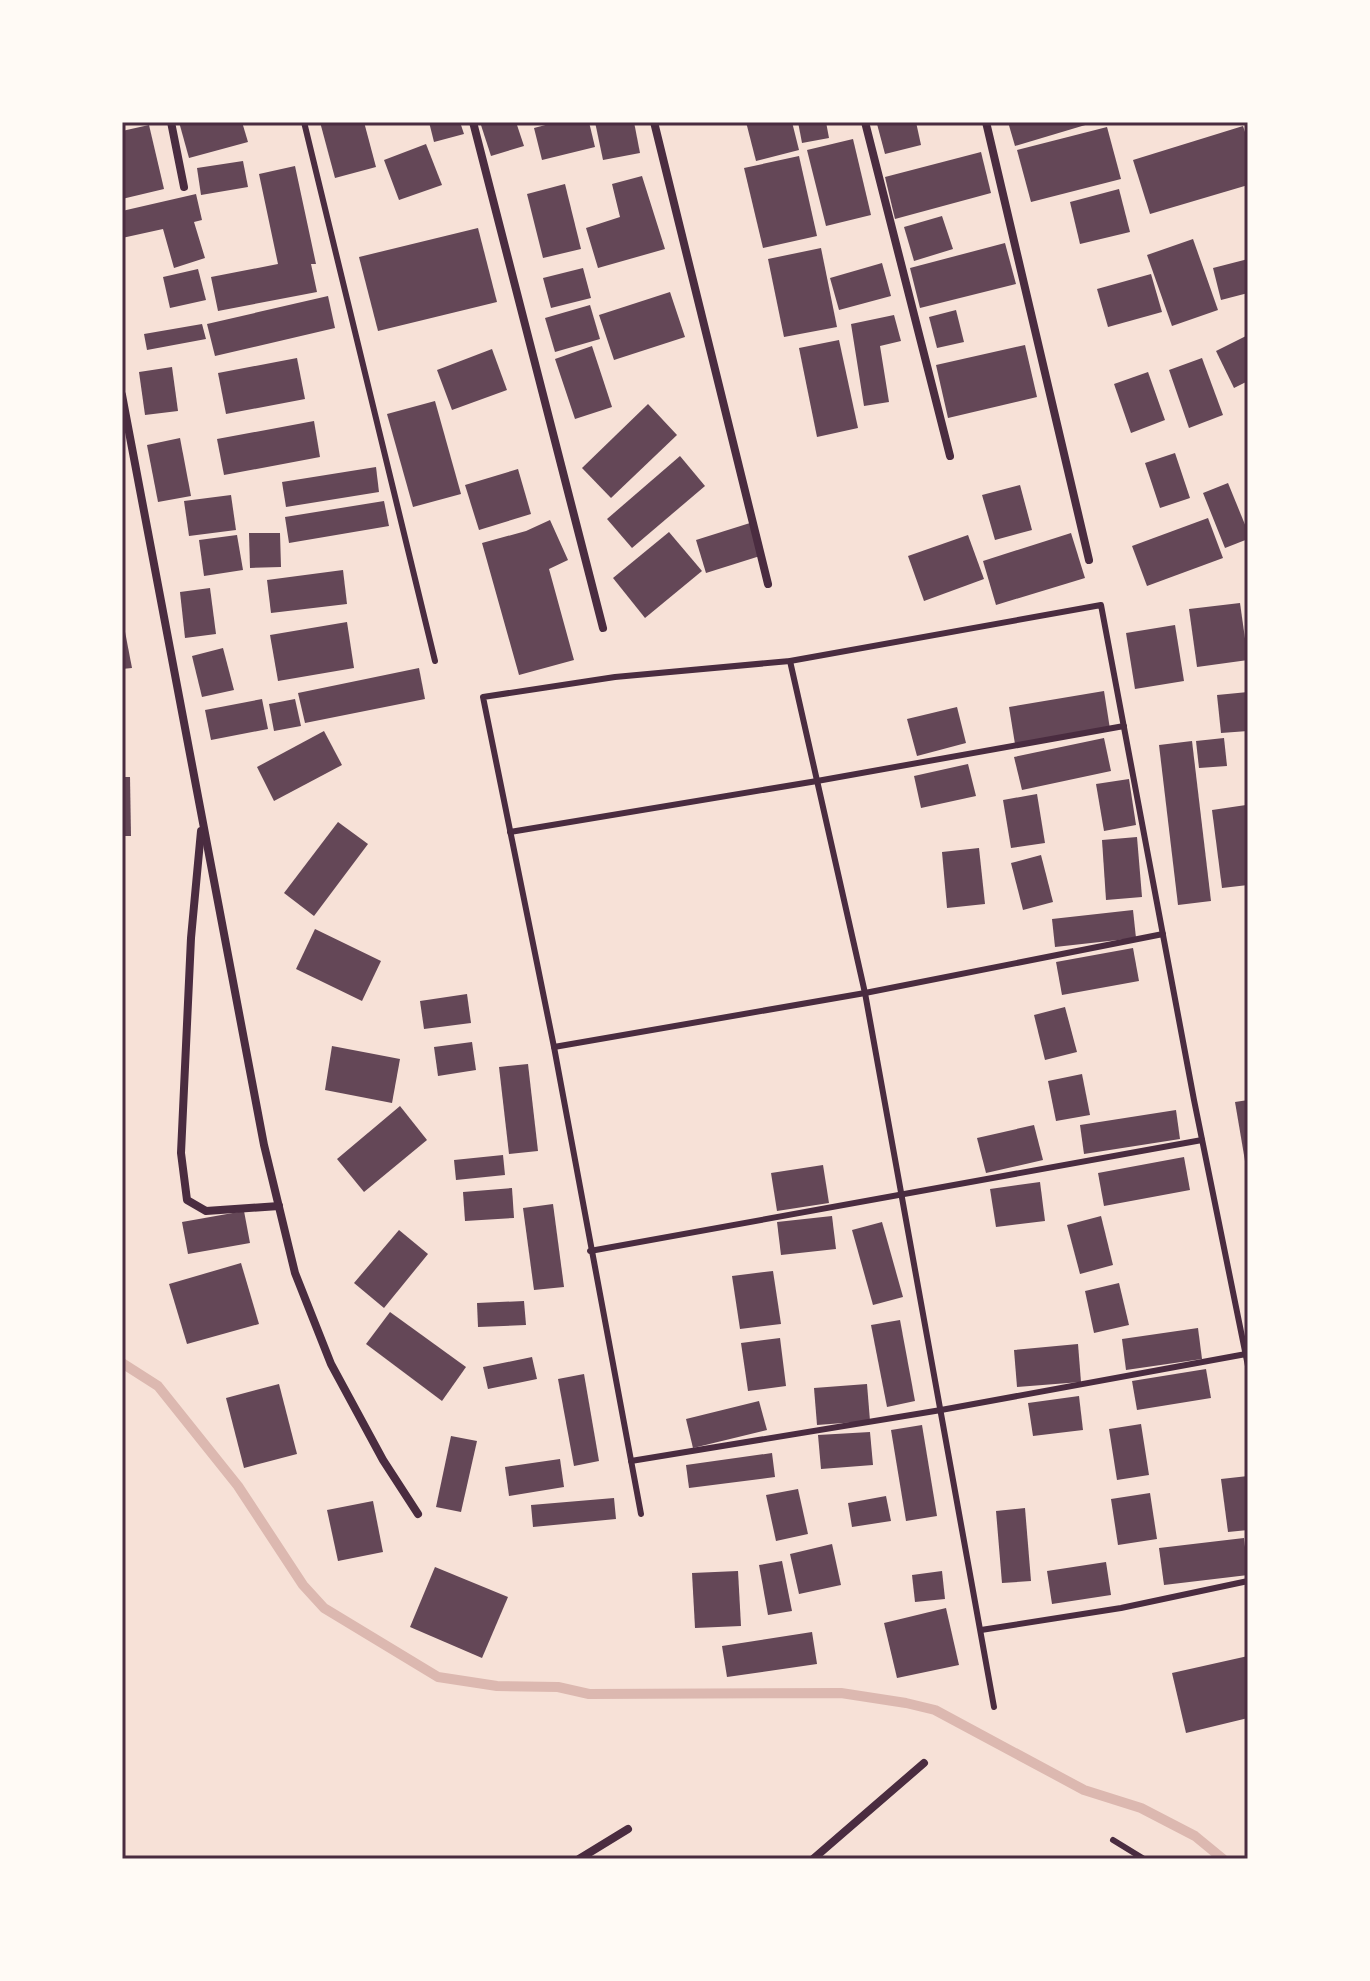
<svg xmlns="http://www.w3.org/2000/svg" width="1370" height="1981" font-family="Karla,sans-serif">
<rect width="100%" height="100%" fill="#f7e1d7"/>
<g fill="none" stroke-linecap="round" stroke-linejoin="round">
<path stroke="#dcb8b0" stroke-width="10" d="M122 1363 158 1386 238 1486 303 1585 324 1608 438 1677 497 1686 558 1687 589 1694 841 1693 906 1703 935 1710 1084 1790 1141 1808 1195 1836 1223 1859"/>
</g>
<g fill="#644757">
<path d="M179 122H242L248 142 189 158Z"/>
<path d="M320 122H364L376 167 335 178Z"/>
<path d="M429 122H460L464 134 434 142Z"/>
<path d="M480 122H516L524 146 491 156Z"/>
<path d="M557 122H589L595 147 542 160 534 128Z"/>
<path d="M595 122H634L640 153 603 160Z"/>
<path d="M746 122H792L799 150 756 161Z"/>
<path d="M798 122H826L829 138 802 143Z"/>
<path d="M884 122H916L921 145 885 154 877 124Z"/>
<path d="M1008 122H1092V123L1015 146Z"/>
<path d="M149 125 164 189 122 199V131Z"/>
<path d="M1243 126 1248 141V185L1150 214 1133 160Z"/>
<path d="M1107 127 1121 179 1031 202 1017 150Z"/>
<path d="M853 139 871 215 826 226 807 150Z"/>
<path d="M426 144 442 185 399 200 384 160Z"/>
<path d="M981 152 991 193 895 219 885 177Z"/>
<path d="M799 156 817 236 763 248 744 168Z"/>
<path d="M243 161 248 187 201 195 197 168Z"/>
<path d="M295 166 316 264H311L317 292 218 311 211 277 278 264 259 174Z"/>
<path d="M642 176 665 249 598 268 586 228 620 217 612 184Z"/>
<path d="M565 184 581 249 543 258 527 194Z"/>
<path d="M1119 189 1130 232 1080 244 1070 202Z"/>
<path d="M196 194 202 220 194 222 205 258 174 268 163 229 122 238V211Z"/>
<path d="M942 216 953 249 914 261 904 227Z"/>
<path d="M478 228 497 302 378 331 359 257Z"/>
<path d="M1193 239 1218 310 1172 326 1147 255Z"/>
<path d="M1005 243 1016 284 920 308 910 268Z"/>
<path d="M821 248 837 327 784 337 768 259Z"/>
<path d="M1248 259V293L1221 300 1213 268Z"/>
<path d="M882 263 891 296 839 310 830 278Z"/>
<path d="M583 268 591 298 551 308 543 278Z"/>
<path d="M198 269 206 300 170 308 163 277Z"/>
<path d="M1151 274 1162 312 1108 327 1097 289Z"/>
<path d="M670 292 685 337 614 360 599 315Z"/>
<path d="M328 296 335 328 215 356 207 324Z"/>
<path d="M590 305 600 339 555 352 545 318Z"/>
<path d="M956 310 964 342 937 348 929 317Z"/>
<path d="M894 315 901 341 880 346 889 402 864 406 851 324Z"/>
<path d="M202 324 206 339 147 350 144 334Z"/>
<path d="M1248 335V381L1234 388 1216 351Z"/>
<path d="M839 340 858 428 817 437 799 348Z"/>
<path d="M1025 345 1037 397 948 418 936 365Z"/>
<path d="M592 346 612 407 575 419 555 359Z"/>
<path d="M492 349 507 390 452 410 437 370Z"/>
<path d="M297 358 305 399 226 414 218 373Z"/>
<path d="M1202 358 1223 415 1189 428 1169 370Z"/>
<path d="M172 367 178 411 145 415 139 372Z"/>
<path d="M1148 372 1165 420 1131 433 1114 384Z"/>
<path d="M435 401 461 494 413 507 387 414Z"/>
<path d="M648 404 677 435 611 498 582 468Z"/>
<path d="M314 421 320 457 224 475 217 439Z"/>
<path d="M180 438 191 496 158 502 147 445Z"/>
<path d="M1175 453 1190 498 1160 508 1145 463Z"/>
<path d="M680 456 705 486 632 548 607 519Z"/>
<path d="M376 467 379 492 286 507 282 482Z"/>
<path d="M518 469 531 514 479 530 465 485Z"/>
<path d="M1228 483 1248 532V539L1225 548 1203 493Z"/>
<path d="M1020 485 1032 530 995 540 982 495Z"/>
<path d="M231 495 236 530 189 536 184 501Z"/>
<path d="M384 501 389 526 289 543 285 517Z"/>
<path d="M1208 518 1223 558 1147 586 1132 546Z"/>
<path d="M550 520 568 560 549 569 574 660 519 675 482 543 526 531Z"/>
<path d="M750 523 760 556 706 573 696 540Z"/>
<path d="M669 532 702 571 645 618 613 578Z"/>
<path d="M249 533H280L281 567 250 568Z"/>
<path d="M1071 533 1085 578 996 605 983 561Z"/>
<path d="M237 535 243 570 204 576 199 540Z"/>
<path d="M968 535 984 579 924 601 908 556Z"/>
<path d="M343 570 347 604 271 613 267 580Z"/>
<path d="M210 588 216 634 185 638 180 592Z"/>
<path d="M1240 603 1248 660 1197 667 1189 609Z"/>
<path d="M122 616 132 668 122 669Z"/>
<path d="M347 622 354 668 278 681 270 635Z"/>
<path d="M1175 625 1184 681 1135 689 1126 633Z"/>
<path d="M223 648 234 690 202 697 192 656Z"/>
<path d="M419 668 425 699 305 723 298 693Z"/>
<path d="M1104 691 1110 729 1015 744 1009 707Z"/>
<path d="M1248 692V731L1221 733 1217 695Z"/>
<path d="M262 699 268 729 211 740 205 710Z"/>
<path d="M295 699 301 726 274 731 269 704Z"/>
<path d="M957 707 966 743 917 756 907 719Z"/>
<path d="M324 731 342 765 274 801 257 767Z"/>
<path d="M1104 738 1111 771 1022 790 1014 757Z"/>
<path d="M1224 738 1227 766 1199 768 1196 741Z"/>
<path d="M1192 741 1211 901 1178 905 1159 745Z"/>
<path d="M968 764 976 796 921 808 914 776Z"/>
<path d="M122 777H130L131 836H122Z"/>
<path d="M1129 779 1136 825 1104 831 1096 784Z"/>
<path d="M1037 794 1045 843 1011 848 1003 800Z"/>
<path d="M1246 805 1248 885 1222 888 1212 810Z"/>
<path d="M338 822 368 844 314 916 284 893Z"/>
<path d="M1137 837 1142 897 1106 900 1102 840Z"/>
<path d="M979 848 985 904 947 908 942 852Z"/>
<path d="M1041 855 1053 902 1023 910 1011 863Z"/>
<path d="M1133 910 1136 938 1055 947 1052 919Z"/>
<path d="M315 929 381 961 362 1001 296 969Z"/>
<path d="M1133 948 1139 981 1062 995 1056 962Z"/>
<path d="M467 994 471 1023 424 1029 420 1001Z"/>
<path d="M1065 1007 1077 1052 1045 1060 1034 1015Z"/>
<path d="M472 1042 476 1070 438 1076 434 1047Z"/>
<path d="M332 1046 400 1059 392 1103 325 1090Z"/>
<path d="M528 1064 538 1151 509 1154 499 1067Z"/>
<path d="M1082 1074 1090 1115 1056 1121 1048 1081Z"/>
<path d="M1248 1100V1161H1245L1235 1102Z"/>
<path d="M400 1106 427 1140 364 1192 337 1159Z"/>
<path d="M1176 1110 1180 1139 1084 1154 1080 1125Z"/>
<path d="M1034 1125 1043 1160 986 1173 977 1138Z"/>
<path d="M503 1155 505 1175 456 1180 454 1160Z"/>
<path d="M1184 1157 1190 1190 1104 1206 1098 1173Z"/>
<path d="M823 1165 829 1203 777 1211 771 1173Z"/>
<path d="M1040 1182 1045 1221 996 1227 990 1189Z"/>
<path d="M512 1188 514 1218 465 1221 463 1192Z"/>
<path d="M553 1204 564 1287 534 1290 523 1208Z"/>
<path d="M244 1211 250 1243 188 1254 182 1222Z"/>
<path d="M832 1216 836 1249 781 1255 777 1222Z"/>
<path d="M1101 1216 1113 1265 1080 1274 1067 1225Z"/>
<path d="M882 1222 903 1297 873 1305 852 1230Z"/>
<path d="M399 1230 428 1254 384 1308 354 1283Z"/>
<path d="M241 1263 259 1324 187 1344 169 1284Z"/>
<path d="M773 1271 781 1324 740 1329 732 1276Z"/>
<path d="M1119 1283 1129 1325 1094 1333 1085 1291Z"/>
<path d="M524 1301 526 1325 478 1327 477 1303Z"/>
<path d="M390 1312 466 1367 442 1401 366 1344Z"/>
<path d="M900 1320 915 1401 887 1407 871 1325Z"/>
<path d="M1198 1328 1202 1359 1126 1370 1122 1339Z"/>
<path d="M780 1338 786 1386 748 1391 741 1343Z"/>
<path d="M1078 1344 1081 1382 1017 1387 1014 1350Z"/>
<path d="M532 1357 537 1379 488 1389 483 1367Z"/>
<path d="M1206 1369 1211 1398 1137 1410 1132 1381Z"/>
<path d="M584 1374 599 1461 574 1466 558 1379Z"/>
<path d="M279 1384 297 1454 244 1468 226 1398Z"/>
<path d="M867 1384 870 1421 817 1425 814 1388Z"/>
<path d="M1079 1396 1083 1430 1033 1436 1028 1403Z"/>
<path d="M759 1401 767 1430 693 1448 686 1419Z"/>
<path d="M1141 1424 1149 1475 1117 1480 1109 1429Z"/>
<path d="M922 1425 937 1516 906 1521 891 1430Z"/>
<path d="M870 1432 873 1465 821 1469 818 1435Z"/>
<path d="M451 1436 477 1441 461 1512 436 1507Z"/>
<path d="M772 1453 775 1477 689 1488 686 1465Z"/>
<path d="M560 1459 564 1487 509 1496 505 1467Z"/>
<path d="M1248 1476V1530L1228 1532 1221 1479Z"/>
<path d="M798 1489 808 1534 776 1541 766 1495Z"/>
<path d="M1150 1493 1157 1539 1118 1545 1111 1499Z"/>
<path d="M886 1496 891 1521 852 1527 848 1503Z"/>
<path d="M614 1498 616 1519 533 1527 531 1505Z"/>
<path d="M373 1501 383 1552 338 1561 327 1510Z"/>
<path d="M1025 1508 1031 1581 1002 1583 996 1511Z"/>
<path d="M1244 1538 1248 1575 1164 1585 1159 1548Z"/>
<path d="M832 1544 841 1585 799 1594 790 1554Z"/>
<path d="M782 1561 792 1611 768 1615 759 1565Z"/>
<path d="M1106 1562 1111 1595 1052 1604 1047 1571Z"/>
<path d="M435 1567 508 1597 482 1658 410 1627Z"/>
<path d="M738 1571 741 1626 695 1628 692 1573Z"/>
<path d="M942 1571 945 1599 915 1602 912 1575Z"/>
<path d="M946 1608 959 1665 897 1678 884 1623Z"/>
<path d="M812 1632 817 1664 727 1677 722 1646Z"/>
<path d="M1248 1656V1718L1186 1733 1172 1673Z"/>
</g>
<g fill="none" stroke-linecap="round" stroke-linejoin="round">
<g stroke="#4a2c40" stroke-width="6">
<path d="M304 122 435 661"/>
<path d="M790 661 865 993 994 1707"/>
<path d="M510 832 817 781 1124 726"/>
<path d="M554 1047 865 993 1163 934"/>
<path d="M590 1251 1202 1140"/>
<path d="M631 1461 941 1410 1246 1354"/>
<path d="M641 1514 554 1047 483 697 615 677 790 661 1101 605 1194 1100 1248 1366"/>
<path d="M981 1630 1121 1608 1248 1581"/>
<path d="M1113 1840 1144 1859"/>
</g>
<g stroke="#4a2c40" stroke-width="8">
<path d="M171 122 184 187"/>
<path d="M473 122 603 628"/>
<path d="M654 122 768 584"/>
<path d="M865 122 950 456"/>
<path d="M986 122 1089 560"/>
<path d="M122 395 264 1145 295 1273 331 1364 383 1460 418 1514"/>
<path d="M201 831 191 938 181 1153 187 1200 206 1211 279 1206"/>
<path d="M579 1859 628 1829"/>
<path d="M813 1859 924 1763"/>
</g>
</g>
<rect width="1370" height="1981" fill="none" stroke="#fffaf5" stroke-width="248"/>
<rect x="124" y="124" width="1122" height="1733" fill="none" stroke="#4a2c40" stroke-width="3"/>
</svg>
